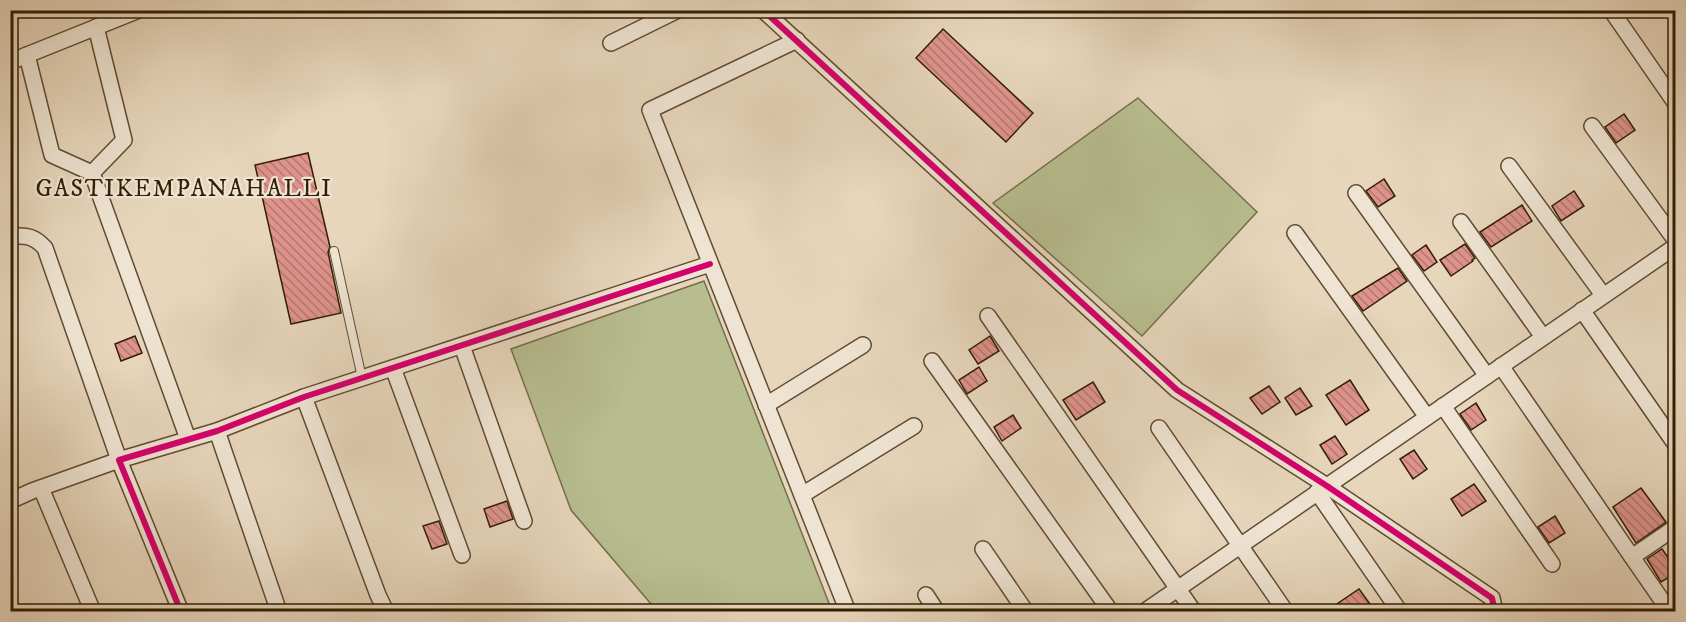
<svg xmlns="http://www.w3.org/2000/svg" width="1686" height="622" font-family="'IM FELL DW Pica',serif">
<defs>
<pattern id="building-back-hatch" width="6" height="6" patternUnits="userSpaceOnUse" patternTransform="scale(1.5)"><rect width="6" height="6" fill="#de938d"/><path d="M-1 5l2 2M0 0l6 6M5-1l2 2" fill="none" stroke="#b57771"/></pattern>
</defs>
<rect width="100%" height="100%" fill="#e7d6bc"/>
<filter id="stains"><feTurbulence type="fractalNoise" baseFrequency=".00333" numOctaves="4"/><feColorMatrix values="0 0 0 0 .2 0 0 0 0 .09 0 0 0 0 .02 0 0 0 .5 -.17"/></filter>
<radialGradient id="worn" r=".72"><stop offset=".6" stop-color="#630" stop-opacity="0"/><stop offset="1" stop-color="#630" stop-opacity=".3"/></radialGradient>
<g fill="#b7bd8f" stroke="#756e49" stroke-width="1.5">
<path d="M1138 98 1257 212 1142 336 993 203Z"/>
<path d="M704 281 832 611H657L571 510 511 349Z"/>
</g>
<g fill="url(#building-back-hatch)" stroke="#331e03" stroke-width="1.5">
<path d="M943 29 1033 113 1006 142 916 58Z"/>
<path d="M1624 114 1635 130 1616 143 1605 127Z"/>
<path d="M308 153 330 247 328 252 341 313 291 324 255 165Z"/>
<path d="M1384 179 1395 196 1378 207 1366 191Z"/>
<path d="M1574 191 1584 206 1561 221 1552 206Z"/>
<path d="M1522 205 1532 221 1491 247 1480 232Z"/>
<path d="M1465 244 1475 258 1472 260 1473 261 1451 276 1440 260Z"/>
<path d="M1426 245 1437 262 1424 271 1412 255Z"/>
<path d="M1398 268 1407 281 1363 311 1352 296Z"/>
<path d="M135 336 142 353 121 361 115 344Z"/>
<path d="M990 336 999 351 978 364 969 350Z"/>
<path d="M979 367 987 381 967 394 959 380Z"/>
<path d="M1350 380 1369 410 1346 425 1326 395Z"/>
<path d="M1093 382 1105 402 1076 420 1063 400Z"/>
<path d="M1269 386 1280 402 1262 414 1250 398Z"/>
<path d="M1300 388 1312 406 1296 415 1285 398Z"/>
<path d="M1476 403 1486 420 1471 430 1460 414Z"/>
<path d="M1013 415 1021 428 1002 441 994 427Z"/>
<path d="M1335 436 1347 454 1332 464 1320 445Z"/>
<path d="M1414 450 1427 469 1413 479 1400 459Z"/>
<path d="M1474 484 1486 501 1462 516 1451 499Z"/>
<path d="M1641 488 1666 522 1636 543 1613 507Z"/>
<path d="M507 501 513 519 490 527 484 509Z"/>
<path d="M1555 516 1565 533 1549 543 1538 527Z"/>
<path d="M439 521 447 544 432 549 423 526Z"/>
<path d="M1662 549 1676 569V573L1661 582 1647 559Z"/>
<path d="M1359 589 1370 604 1359 612H1325Z"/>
</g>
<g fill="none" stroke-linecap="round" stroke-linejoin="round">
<defs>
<path id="service" d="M334 251 362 378"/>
<g id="minor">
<path d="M763 10 1177 390 1327 486 1492 598 1495 612"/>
<path d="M1611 10 1676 104"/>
<path d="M797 40 650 110 848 612"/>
<path d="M611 43 678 10"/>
<path d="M27 55 139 10"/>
<path d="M10 62 27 55 52 155 92 173 188 439"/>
<path d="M1592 126 1676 241"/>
<path d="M1509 166 1603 295"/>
<path d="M92 173 124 140 96 27"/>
<path d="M1356 193 1487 376"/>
<path d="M1461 222 1543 337"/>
<path d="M1295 233 1427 417"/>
<path d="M10 237C26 234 35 237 45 248L119 460 32 491 10 501"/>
<path d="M1582 310 1676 445"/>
<path d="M988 316 1194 612"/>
<path d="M462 346 524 521"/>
<path d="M932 361 1111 612"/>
<path d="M1501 366 1632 557"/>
<path d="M393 368 462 555"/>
<path d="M304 397 378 595 386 612"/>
<path d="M766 405 863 345"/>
<path d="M1443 406 1552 564"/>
<path d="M1159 428 1286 612"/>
<path d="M217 431 279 612"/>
<path d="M41 488 93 612"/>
<path d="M1317 492 1400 612"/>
<path d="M802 495 914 426"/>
<path d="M983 549 1026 612"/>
<path d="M926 595 937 612"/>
<path d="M181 612 119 460 217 431 304 397 710 264"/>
<path d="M1144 612 1676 246"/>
<path d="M1670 612 1632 557 1676 527"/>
</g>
</defs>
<use href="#service" stroke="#604c31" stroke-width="10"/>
<use href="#minor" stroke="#604c31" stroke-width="18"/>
<use href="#service" stroke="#efe4d3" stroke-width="8"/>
<use href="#minor" stroke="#efe4d3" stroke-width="15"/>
<defs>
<g id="cycleway">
<path d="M763 10 1177 390 1327 486 1492 598 1495 612"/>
<path d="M181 612 119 460 217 431 304 397 710 264"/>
</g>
</defs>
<use href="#cycleway" stroke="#efe4d3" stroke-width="10"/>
<use href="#cycleway" stroke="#d6006c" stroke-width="6"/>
</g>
<g text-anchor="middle" stroke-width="4.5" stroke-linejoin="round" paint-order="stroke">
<g font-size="24" letter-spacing="1.5" fill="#331e03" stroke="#efe4d3">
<text x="184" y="196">GASTIKEMPANAHALLI</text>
</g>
</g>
<rect width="1686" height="622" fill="none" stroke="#e7d6bc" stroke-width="36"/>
<rect x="12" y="12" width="1662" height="598" fill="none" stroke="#331e03" stroke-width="3"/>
<rect x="18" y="18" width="1650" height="586" fill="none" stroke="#331e03" stroke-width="1.5"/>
<rect width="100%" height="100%" filter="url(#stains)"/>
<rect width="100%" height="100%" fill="url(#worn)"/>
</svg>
